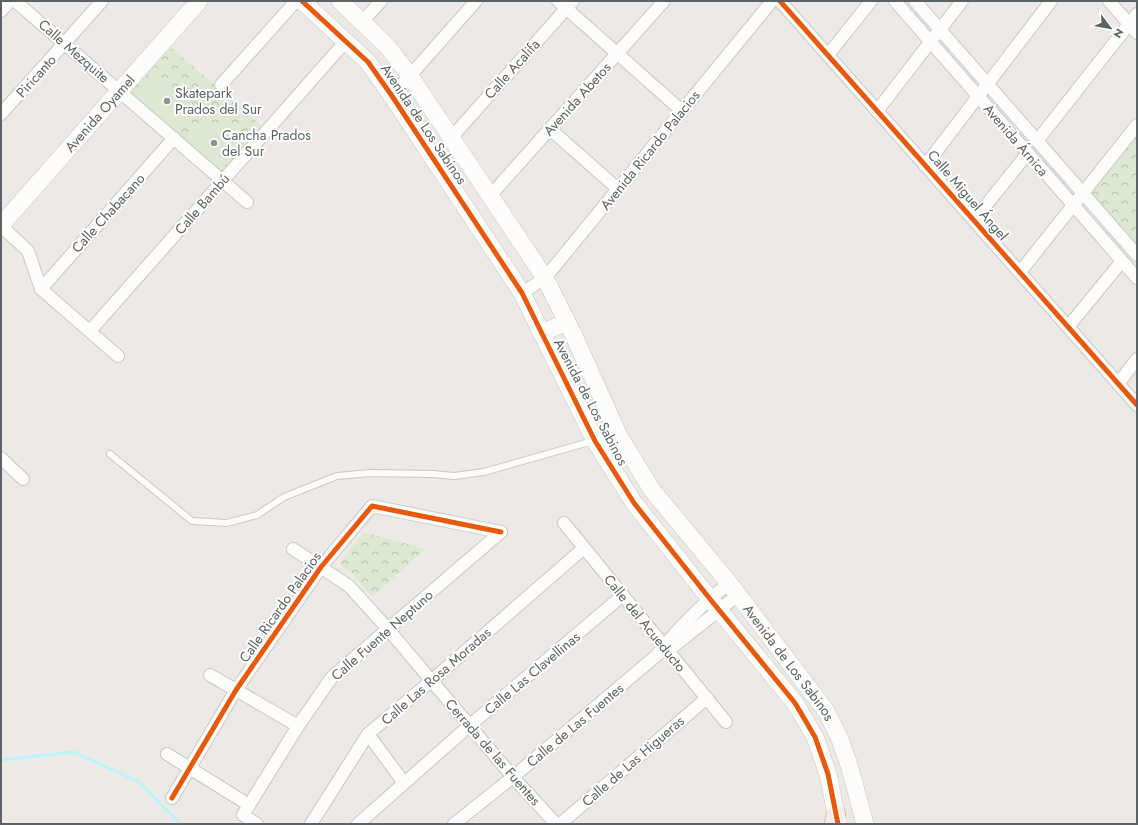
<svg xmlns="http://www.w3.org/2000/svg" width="1138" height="825" font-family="Jost,sans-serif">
<defs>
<pattern id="park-crowns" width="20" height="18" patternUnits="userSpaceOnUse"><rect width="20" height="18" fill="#dce8d2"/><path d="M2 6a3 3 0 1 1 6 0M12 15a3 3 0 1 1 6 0" fill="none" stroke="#b6c0ae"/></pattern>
</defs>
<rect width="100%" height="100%" fill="#ece9e7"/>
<g fill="url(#park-crowns)">
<path d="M171 47 263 127 222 174 130 93Z"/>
<path d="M1137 133V249L1092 199 1091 191Z"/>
<path d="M364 532 425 549 372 597 352 573 339 564Z"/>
</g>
<g fill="#dce8d2">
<path d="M159 75 194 106 176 127 140 96Z"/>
<path d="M206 117 241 147 222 169 187 139Z"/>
</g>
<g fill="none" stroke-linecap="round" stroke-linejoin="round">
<path stroke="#b9f4f8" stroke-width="3" d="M1 760 74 752 139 782 180 824"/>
<defs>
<path id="lane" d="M110 454 192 521 227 523 257 515 284 497 337 476 370 473 433 474 454 476 484 472 593 441"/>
<g id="street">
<path d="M15 1 247 202"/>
<path d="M558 1 682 111"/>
<path d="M780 1 1137 405"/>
<path d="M895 1 1137 278"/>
<path d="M915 1 1137 255"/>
<path d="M1109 1 1137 33"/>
<path d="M1 11 10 1"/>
<path d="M362 22 381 1"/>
<path d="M828 55 871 1"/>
<path d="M221 85 296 1"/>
<path d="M392 96 476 1"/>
<path d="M877 111 962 1"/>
<path d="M1 114 102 1"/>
<path d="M550 129 618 189"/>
<path d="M451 138 573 1"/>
<path d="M1037 141 1137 14"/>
<path d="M925 166 1051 1"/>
<path d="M490 196 664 1"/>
<path d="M974 220 1028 153"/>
<path d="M1 226 28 251 41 289 118 356"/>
<path d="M1020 272 1137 125"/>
<path d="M41 289 174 138"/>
<path d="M522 293 545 278 772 1"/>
<path d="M1068 327 1122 261"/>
<path d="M90 331 346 41"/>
<path d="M1118 384 1137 359"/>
<path d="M1 458 23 479"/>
<path d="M564 523 726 722"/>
<path d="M293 549 349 586 387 628 513 777 556 824"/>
<path d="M670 649 738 595"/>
<path d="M210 675 298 726"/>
<path d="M368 734 404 783"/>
<path d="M167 754 249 805"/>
<path d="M172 798 236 690 321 567 372 506 501 532"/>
<path d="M257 824 243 815 298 726 332 677 501 532"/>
<path d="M311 824 368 734 431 681 584 548"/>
<path d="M358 824 469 726 623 595"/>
<path d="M454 824 513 777 657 655C677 629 704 603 729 583"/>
<path d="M560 824 707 698"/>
</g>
<g id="secondary">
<path d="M302 1 368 62 392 96 522 293 595 441 634 503 710 599 795 703 815 737 828 774 838 824"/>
<path id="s1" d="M340 1 387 46 410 76 545 278 574 336 619 436 652 490 729 583 826 711 840 739 850 768 865 824"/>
<path id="s2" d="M1 225 199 1"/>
<path d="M541 333 567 322"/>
</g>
<path id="primary" d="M834 824 836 814"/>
</defs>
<use href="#lane" stroke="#c8c8c7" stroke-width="8"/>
<use href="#street" stroke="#c8c8c7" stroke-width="14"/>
<use href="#secondary" stroke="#c8c7c7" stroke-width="18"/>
<use href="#primary" stroke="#d4c0b4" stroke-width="20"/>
<use href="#lane" stroke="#fcfcfb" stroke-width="6"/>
<use href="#street" stroke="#fcfcfb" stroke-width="12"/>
<use href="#secondary" stroke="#fcfcfb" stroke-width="17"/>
<use href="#primary" stroke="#f3ece7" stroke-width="18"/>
<defs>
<g id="cycleway">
<path d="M302 1 368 62 392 96 522 293 595 441 634 503 710 599 795 703 815 737 828 774 838 824"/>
<path d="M780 1 1137 405"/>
<path d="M172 798 236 690 321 567 372 506 501 532"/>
</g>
</defs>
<use href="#cycleway" stroke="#fff" stroke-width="8"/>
<use href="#cycleway" stroke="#e8590c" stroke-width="5"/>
</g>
<g fill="#8e9292" stroke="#fff" stroke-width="1.5">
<circle cx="167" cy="101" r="4"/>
<circle cx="214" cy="143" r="4"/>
</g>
<g text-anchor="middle" stroke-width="4" stroke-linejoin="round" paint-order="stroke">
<g font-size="14" fill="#5c6365" stroke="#fff">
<text transform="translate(74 51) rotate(41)" y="5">Calle Mezquite</text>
<text transform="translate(512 69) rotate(-48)" y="5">Calle Acalifa</text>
<text transform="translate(36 76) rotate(-48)" y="5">Piricanto</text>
<text transform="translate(577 99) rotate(-48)" y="5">Avenida Abetos</text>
<text dy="5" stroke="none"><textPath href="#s2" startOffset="149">Avenida Oyamel</textPath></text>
<text transform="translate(424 124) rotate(56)" y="5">Avenida de Los Sabinos</text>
<text transform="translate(1016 140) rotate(49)" y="5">Avenida Árnica</text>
<text transform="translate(650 150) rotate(-51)" y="5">Avenida Ricardo Palacios</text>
<text transform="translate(968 195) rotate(49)" y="5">Calle Miguel Ángel</text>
<text transform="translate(202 204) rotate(-49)" y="5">Calle Bambú</text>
<text transform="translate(108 213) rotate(-48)" y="5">Calle Chabacano</text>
<text transform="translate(591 402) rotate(62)" y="5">Avenida de Los Sabinos</text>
<text transform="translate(280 607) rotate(-55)" y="5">Calle Ricardo Palacios</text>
<text transform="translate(645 623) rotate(51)" y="5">Calle del Acueducto</text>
<text transform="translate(382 635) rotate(-41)" y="5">Calle Fuente Neptuno</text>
<text dy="5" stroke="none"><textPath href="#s1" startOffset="804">Avenida de Los Sabinos</textPath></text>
<text transform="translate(532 673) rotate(-40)" y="5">Calle Las Clavellinas</text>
<text transform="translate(436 676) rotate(-41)" y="5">Calle Las Rosa Moradas</text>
<text transform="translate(575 725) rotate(-40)" y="5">Calle de Las Fuentes</text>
<text transform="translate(493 752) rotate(49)" y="5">Cerrada de las Fuentes</text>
<text transform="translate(633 761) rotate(-41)" y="5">Calle de Las Higueras</text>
</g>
<g font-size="14" fill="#5c6365" stroke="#fff" text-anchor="start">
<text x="175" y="98">Skatepark<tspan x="175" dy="16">Prados del Sur</tspan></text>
<text x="222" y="140">Cancha Prados<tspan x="222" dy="16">del Sur</tspan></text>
</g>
</g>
<rect width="1138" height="825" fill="none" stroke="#5c6365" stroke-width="4"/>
<g transform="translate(1110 28) rotate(122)" stroke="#ffffff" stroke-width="3" paint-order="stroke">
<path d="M0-3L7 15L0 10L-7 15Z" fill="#5c6365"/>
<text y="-6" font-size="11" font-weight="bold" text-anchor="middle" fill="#5c6365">N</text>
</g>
</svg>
